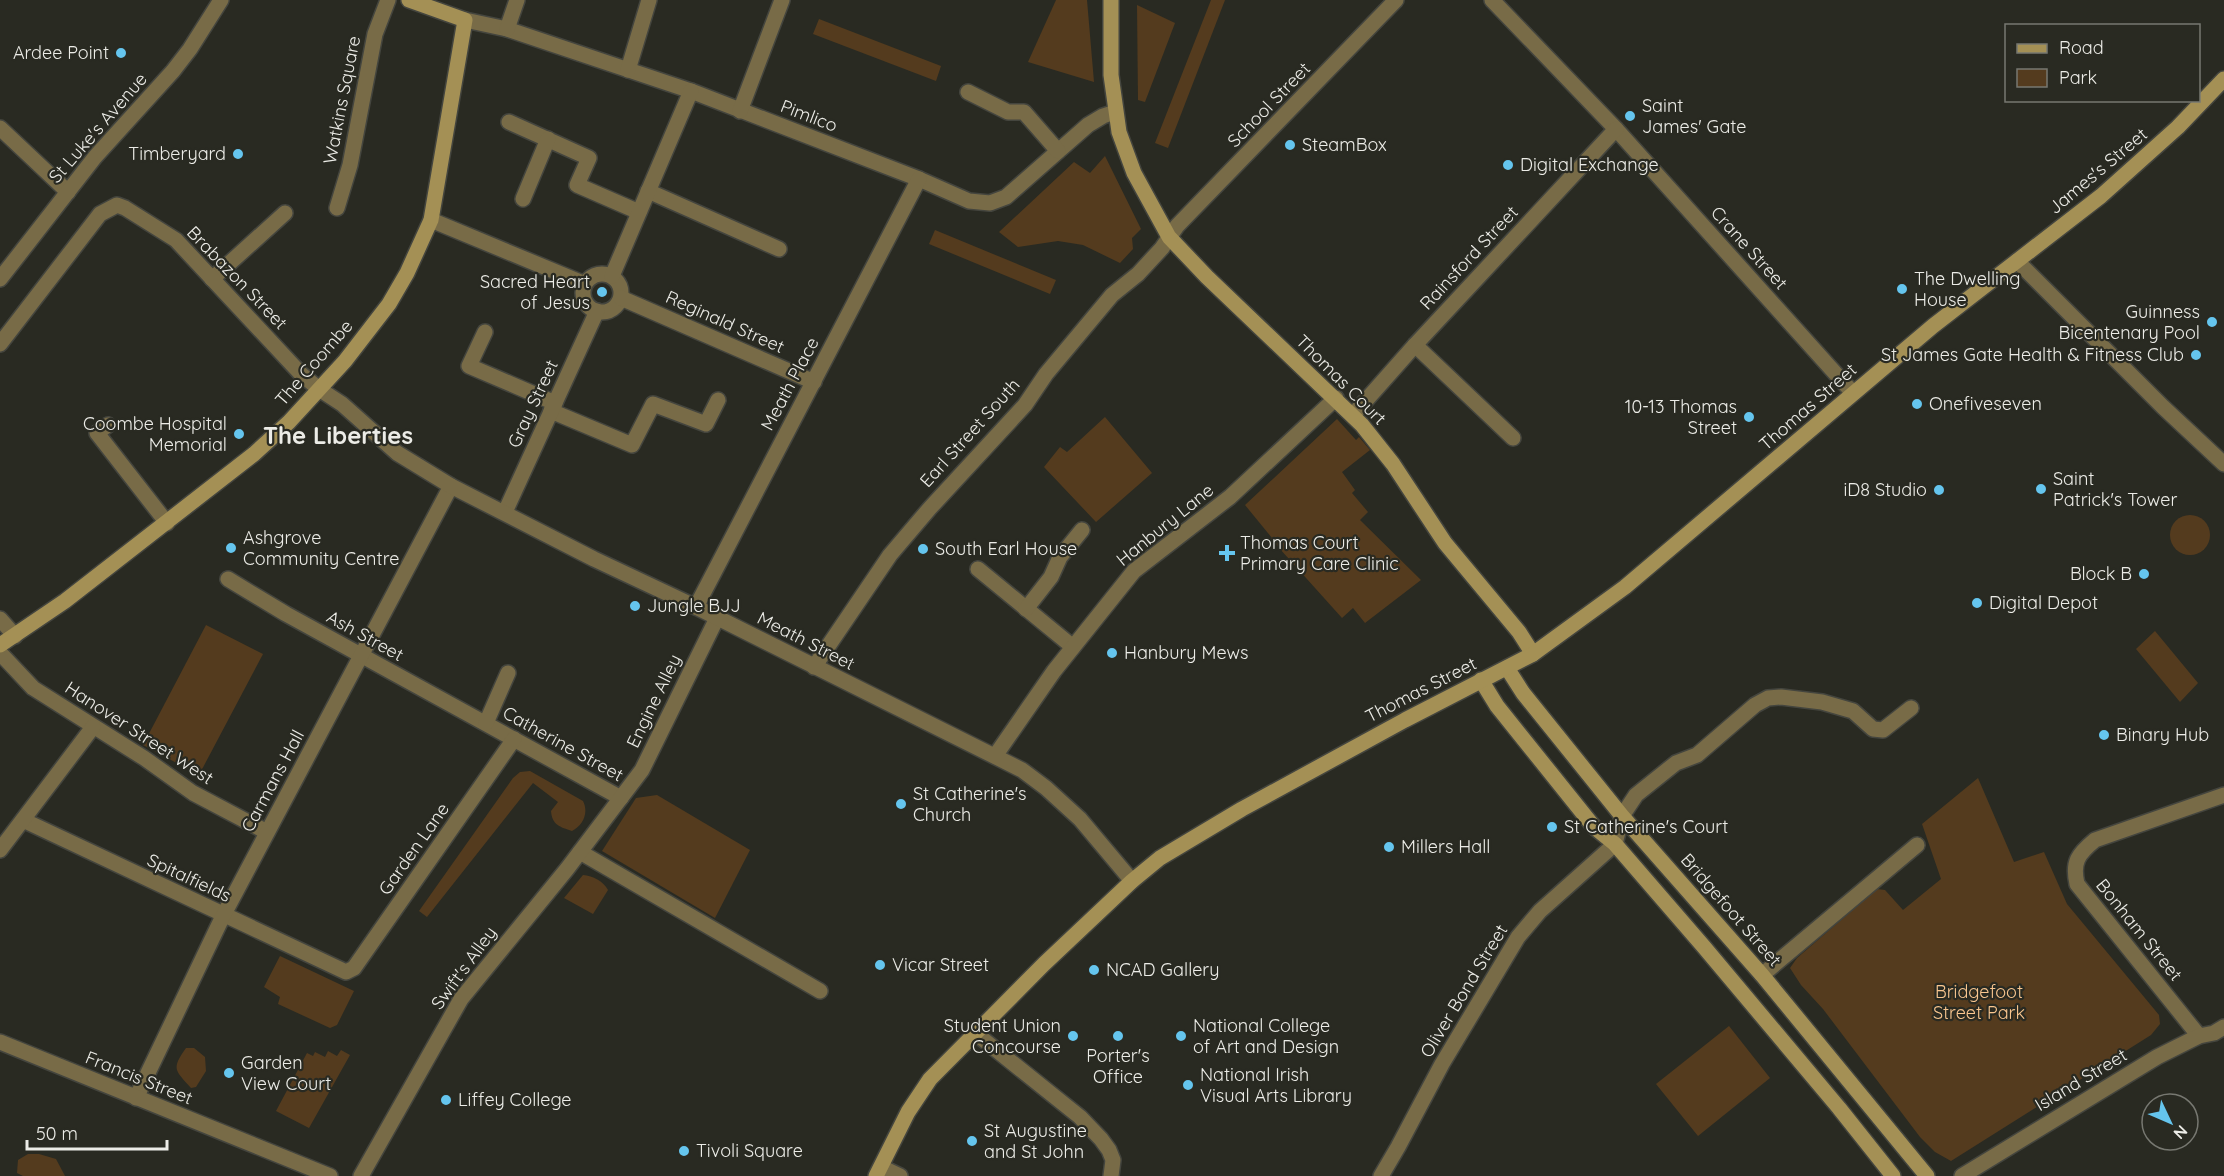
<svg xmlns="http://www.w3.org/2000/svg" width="2224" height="1176" font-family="Quicksand,sans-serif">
<rect width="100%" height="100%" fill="#292a22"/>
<g fill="#543b1e">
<path d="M1056 0H1087L1094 82 1028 62Z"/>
<path d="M1211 0H1225L1168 148 1155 143Z"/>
<path d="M1137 5 1175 23 1145 102 1138 100Z"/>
<path d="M819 19 941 66 936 81 813 34Z"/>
<path d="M1105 156 1141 229 1132 238 1133 249 1120 263 1083 245 1058 241 1018 247 999 232 1074 162 1090 173Z"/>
<path d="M935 230 1056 280 1050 294 929 244Z"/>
<path d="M1105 417 1152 473 1096 522 1044 467 1060 447 1067 452Z"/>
<path d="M1337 419 1356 440 1359 437 1370 450 1342 472 1355 490 1352 493 1368 512 1360 520 1421 580 1365 623 1353 608 1342 618 1271 539 1272 538 1245 505Z"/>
<circle cx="2190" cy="535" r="20"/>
<path d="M206 625 263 654 199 775 143 745Z"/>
<path d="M2155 631 2198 683 2180 702 2136 649Z"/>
<path d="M530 771 583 801C589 813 583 825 572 831 560 827 552 825 551 811L558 802 533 783 427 917 419 911 513 778 520 772Z"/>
<path d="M1978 778 2014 862 2044 852 2067 904 2159 1015 2160 1024 2151 1035 1951 1161 1935 1152 1920 1137 1823 1009 1801 985 1790 968 1797 958 1877 889 1885 890 1903 910 1941 879 1922 824Z"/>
<path d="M657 795 750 850 715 918 602 851 636 798Z"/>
<path d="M583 875C593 876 603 881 608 890L593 914 564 898Z"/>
<path d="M280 956 354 991 337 1025 330 1028 278 1004 280 997 264 987Z"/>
<path d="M1729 1026 1770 1078 1698 1136 1656 1084Z"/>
<path d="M186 1048H194L205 1057 206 1071 196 1087 191 1088C175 1070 171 1069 186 1048Z"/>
<path d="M341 1050 350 1055 309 1128 276 1111 307 1053 313 1056 315 1052 325 1057 328 1051 337 1056Z"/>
<path d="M28 1154H39L56 1159 65 1176H23L17 1173 18 1160Z"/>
</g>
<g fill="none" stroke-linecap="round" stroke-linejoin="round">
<defs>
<g id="minor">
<path d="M1492 0 1616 129 1853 393"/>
<path d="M465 20 507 29 691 91 919 179 969 201 990 203 1006 197 1088 125 1103 116 1115 112"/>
<path d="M507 29 517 0"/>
<path d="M628 70 649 0"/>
<path d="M968 92 1008 112H1024L1058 151"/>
<path d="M740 111 782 0"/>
<path d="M509 122 589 158 577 185 639 212"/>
<path d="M0 128 68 192"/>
<path d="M648 191 779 249"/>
<path d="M523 199 548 139"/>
<path d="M337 208 350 165 375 34 388 0"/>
<path d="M431 220 585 284"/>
<circle cx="602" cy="293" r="19"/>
<path d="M612 276 691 91"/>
<path d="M212 279 285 213"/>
<path d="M621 298 814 382"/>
<path d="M485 332 469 366 555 403"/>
<path d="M0 344 100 214 117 205 125 208 176 240 301 374 319 389"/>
<path d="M1415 345 1513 438"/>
<path d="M551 411 632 445 653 404 706 424 718 400"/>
<path d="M1353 415 1415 345 1616 129"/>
<path d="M108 425 97 433 167 523"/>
<path d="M505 512 597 311"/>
<path d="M978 569 1073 647"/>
<path d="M228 579 286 614 621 798"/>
<path d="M696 607 919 179"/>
<path d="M1026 609 1051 577 1060 557 1082 530"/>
<path d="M0 619 15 636"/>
<path d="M0 653 33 688 144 758 193 793 267 832"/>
<path d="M814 667 890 555 930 508 1025 405 1046 374 1112 295 1138 274 1162 248 1177 226 1396 0"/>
<path d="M486 723 508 673"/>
<path d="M995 756 1054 671 1134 571 1230 497 1336 398"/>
<path d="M1622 816 1636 795 1676 763 1697 755 1755 705 1768 698 1781 697 1822 702 1853 711 1873 729 1883 730 1911 708"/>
<path d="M23 820 346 972 354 968 514 739"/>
<path d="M0 850 93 727"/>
<path d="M580 852 820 991"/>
<path d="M1762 975 1917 845"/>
<path d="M974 1032 1080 1117 1101 1139 1109 1150 1113 1160 1111 1176"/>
<path d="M2199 1036 2077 884C2072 862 2078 854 2095 840L2224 795"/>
<path d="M136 1098 223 916 451 486"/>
<path d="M881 1167 900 1176"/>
<path d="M361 1176 461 999 567 869 642 770 717 618"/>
<path d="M1962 1176 2157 1057 2199 1036 2214 1033 2224 1027"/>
</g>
<g id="tertiary">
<path d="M2017 261 2163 407 2224 464"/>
<path d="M0 279 95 157 173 71 190 49 221 0"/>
<path d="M319 389 342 404 397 453 451 486 594 559 696 607 1022 770 1046 788 1080 819 1132 881"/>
<path d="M0 1042 330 1176"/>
<path d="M1381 1176 1398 1147 1442 1064 1518 937 1540 911 1615 844 1622 816"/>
</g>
<g id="secondary">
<path d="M1111 0V75L1119 132 1134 173 1169 237 1207 277 1362 425 1393 464 1445 543 1519 632 1533 654"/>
<path d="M0 645 65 601 254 454 289 422 345 361 389 304 407 273 431 220 465 20 409 0"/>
<path d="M1507 668 1523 693 1622 816 1762 975 1927 1176"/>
<path d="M1481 680 1497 706 1594 827 1615 844 1704 947 1839 1108 1893 1176"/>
<path d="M876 1176 908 1112 930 1079 1044 964 1132 881 1160 858 1242 809 1405 720 1533 654 1625 587 1933 326 2101 196 2178 127 2224 79"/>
</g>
</defs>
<use href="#minor" stroke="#44453e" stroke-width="18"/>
<use href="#tertiary" stroke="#44453e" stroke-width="18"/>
<use href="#secondary" stroke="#44453e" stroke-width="18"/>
<use href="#minor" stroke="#786b47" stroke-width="15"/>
<use href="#tertiary" stroke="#786b47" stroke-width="15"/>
<use href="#secondary" stroke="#a49055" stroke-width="15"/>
</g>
<g fill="#65c5ee" stroke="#292a22" stroke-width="2">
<circle cx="121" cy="53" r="6"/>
<circle cx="1630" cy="116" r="6"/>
<circle cx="1290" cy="145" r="6"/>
<circle cx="238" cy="154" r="6"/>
<circle cx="1508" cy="165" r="6"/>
<circle cx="1902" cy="289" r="6"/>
<circle cx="602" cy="292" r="6"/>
<circle cx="2212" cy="322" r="6"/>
<circle cx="2196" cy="355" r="6"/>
<circle cx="1917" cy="404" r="6"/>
<circle cx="1749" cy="417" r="6"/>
<circle cx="239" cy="434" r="6"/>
<circle cx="2041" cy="489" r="6"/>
<circle cx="1939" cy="490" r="6"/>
<circle cx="231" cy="548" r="6"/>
<circle cx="923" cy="549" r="6"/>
<path d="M1224 544h6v6h6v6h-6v6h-6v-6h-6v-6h6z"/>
<circle cx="2144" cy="574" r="6"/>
<circle cx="1977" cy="603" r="6"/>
<circle cx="635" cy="606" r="6"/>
<circle cx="1112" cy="653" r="6"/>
<circle cx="2104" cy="735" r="6"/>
<circle cx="901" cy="804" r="6"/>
<circle cx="1552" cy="827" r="6"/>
<circle cx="1389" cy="847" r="6"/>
<circle cx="880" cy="965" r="6"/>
<circle cx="1094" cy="970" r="6"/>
<circle cx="1073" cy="1036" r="6"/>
<circle cx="1118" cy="1036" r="6"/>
<circle cx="1181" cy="1036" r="6"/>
<circle cx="229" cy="1073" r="6"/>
<circle cx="1188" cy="1085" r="6"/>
<circle cx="446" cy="1100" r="6"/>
<circle cx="972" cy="1141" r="6"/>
<circle cx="684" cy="1151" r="6"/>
</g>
<g text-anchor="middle" stroke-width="4.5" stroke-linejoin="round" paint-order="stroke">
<g font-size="18" fill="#ecece7" stroke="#292a22" text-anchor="start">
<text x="109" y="59" text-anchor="end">Ardee Point</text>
<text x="1642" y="112">Saint<tspan x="1642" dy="21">James' Gate</tspan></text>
<text x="1302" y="151">SteamBox</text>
<text x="226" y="160" text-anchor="end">Timberyard</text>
<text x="1520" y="171">Digital Exchange</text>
<text x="1914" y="285">The Dwelling<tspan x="1914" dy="21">House</tspan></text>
<text x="590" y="288" text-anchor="end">Sacred Heart<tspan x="590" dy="21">of Jesus</tspan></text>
<text x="2200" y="318" text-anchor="end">Guinness<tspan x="2200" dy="21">Bicentenary Pool</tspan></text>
<text x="2184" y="361" text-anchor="end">St James Gate Health &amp; Fitness Club</text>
<text x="1929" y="410">Onefiveseven</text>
<text x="1737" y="413" text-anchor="end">10-13 Thomas<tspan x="1737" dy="21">Street</tspan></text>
<text x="227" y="430" text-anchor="end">Coombe Hospital<tspan x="227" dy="21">Memorial</tspan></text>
<text x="2053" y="485">Saint<tspan x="2053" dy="21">Patrick's Tower</tspan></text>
<text x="1927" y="496" text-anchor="end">iD8 Studio</text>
<text x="243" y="544">Ashgrove<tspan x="243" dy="21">Community Centre</tspan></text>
<text x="1240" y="549">Thomas Court<tspan x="1240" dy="21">Primary Care Clinic</tspan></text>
<text x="935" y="555">South Earl House</text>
<text x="2132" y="580" text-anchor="end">Block B</text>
<text x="1989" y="609">Digital Depot</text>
<text x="647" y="612">Jungle BJJ</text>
<text x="1124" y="659">Hanbury Mews</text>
<text x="2116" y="741">Binary Hub</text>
<text x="913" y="800">St Catherine's<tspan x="913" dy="21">Church</tspan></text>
<text x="1564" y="833">St Catherine's Court</text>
<text x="1401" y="853">Millers Hall</text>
<text x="892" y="971">Vicar Street</text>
<text x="1106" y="976">NCAD Gallery</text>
<text x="1061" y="1032" text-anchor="end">Student Union<tspan x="1061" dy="21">Concourse</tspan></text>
<text x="1193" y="1032">National College<tspan x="1193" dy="21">of Art and Design</tspan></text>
<text x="1118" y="1062" text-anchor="middle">Porter's<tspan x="1118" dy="21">Office</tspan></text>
<text x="241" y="1069">Garden<tspan x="241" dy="21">View Court</tspan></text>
<text x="1200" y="1081">National Irish<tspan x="1200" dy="21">Visual Arts Library</tspan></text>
<text x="458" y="1106">Liffey College</text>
<text x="984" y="1137">St Augustine<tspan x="984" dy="21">and St John</tspan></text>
<text x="696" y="1157">Tivoli Square</text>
</g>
<g font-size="18" fill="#ecece7" stroke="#292a22">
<text transform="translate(342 100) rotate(-79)" y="6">Watkins Square</text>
<text transform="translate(1269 105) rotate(-46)" y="6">School Street</text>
<text transform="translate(809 116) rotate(21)" y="6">Pimlico</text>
<text transform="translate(98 128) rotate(-49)" y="6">St Luke's Avenue</text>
<text transform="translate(2098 171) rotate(-40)" y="6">James's Street</text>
<text transform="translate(1749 248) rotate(48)" y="6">Crane Street</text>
<text transform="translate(1469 258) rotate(-47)" y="6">Rainsford Street</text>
<text transform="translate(237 278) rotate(46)" y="6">Brabazon Street</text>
<text transform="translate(725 322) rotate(24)" y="6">Reginald Street</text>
<text transform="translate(314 363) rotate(-49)" y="6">The Coombe</text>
<text transform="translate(1341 380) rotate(45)" y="6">Thomas Court</text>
<text transform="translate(790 384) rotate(-62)" y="6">Meath Place</text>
<text transform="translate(533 404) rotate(-65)" y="6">Gray Street</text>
<text transform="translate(1808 407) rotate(-41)" y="6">Thomas Street</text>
<text transform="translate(970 433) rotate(-48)" y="6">Earl Street South</text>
<text transform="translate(1165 525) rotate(-39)" y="6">Hanbury Lane</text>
<text transform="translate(365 636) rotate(29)" y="6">Ash Street</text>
<text transform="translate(806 641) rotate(27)" y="6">Meath Street</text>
<text transform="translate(1421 690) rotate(-27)" y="6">Thomas Street</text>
<text transform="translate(654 701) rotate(-64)" y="6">Engine Alley</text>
<text transform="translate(139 733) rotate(33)" y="6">Hanover Street West</text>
<text transform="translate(563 744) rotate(29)" y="6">Catherine Street</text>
<text transform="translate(273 781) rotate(-62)" y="6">Carmans Hall</text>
<text transform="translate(414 849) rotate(-55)" y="6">Garden Lane</text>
<text transform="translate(189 878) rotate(25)" y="6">Spitalfields</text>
<text transform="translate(1731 910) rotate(49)" y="6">Bridgefoot Street</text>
<text transform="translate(2139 930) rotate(51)" y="6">Bonham Street</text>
<text transform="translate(464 968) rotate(-54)" y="6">Swift's Alley</text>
<text transform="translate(1464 991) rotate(-59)" y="6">Oliver Bond Street</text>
<text transform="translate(139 1078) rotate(22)" y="6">Francis Street</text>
<text transform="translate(2081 1080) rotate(-31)" y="6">Island Street</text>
</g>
<g font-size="18" fill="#f9c68f" stroke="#292a22">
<text x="1979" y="998">Bridgefoot<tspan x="1979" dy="21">Street Park</tspan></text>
</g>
<g font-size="24" font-weight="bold" fill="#ecece7" stroke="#292a22">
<text x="338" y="444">The Liberties</text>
</g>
</g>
<rect x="2005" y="24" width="195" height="78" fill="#292a22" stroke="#777871" stroke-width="1.5"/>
<rect x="2017" y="44" width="30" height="9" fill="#a49055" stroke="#777871" stroke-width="1.5"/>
<text x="2059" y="54" font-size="18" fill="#ecece7">Road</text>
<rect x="2017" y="69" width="30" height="18" fill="#543b1e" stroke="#777871" stroke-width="1.5"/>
<text x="2059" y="84" font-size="18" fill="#ecece7">Park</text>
<g transform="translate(2170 1122) rotate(134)"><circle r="28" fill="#292a22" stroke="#777871" stroke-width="1.5"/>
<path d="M0-4.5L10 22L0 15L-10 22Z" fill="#65c5ee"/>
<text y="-9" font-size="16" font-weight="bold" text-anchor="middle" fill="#ecece7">N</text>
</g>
<path d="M27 1140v9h140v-9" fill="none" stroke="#ecece7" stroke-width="3"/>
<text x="36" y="1140" font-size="18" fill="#ecece7" stroke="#292a22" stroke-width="4.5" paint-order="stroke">50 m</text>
</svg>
